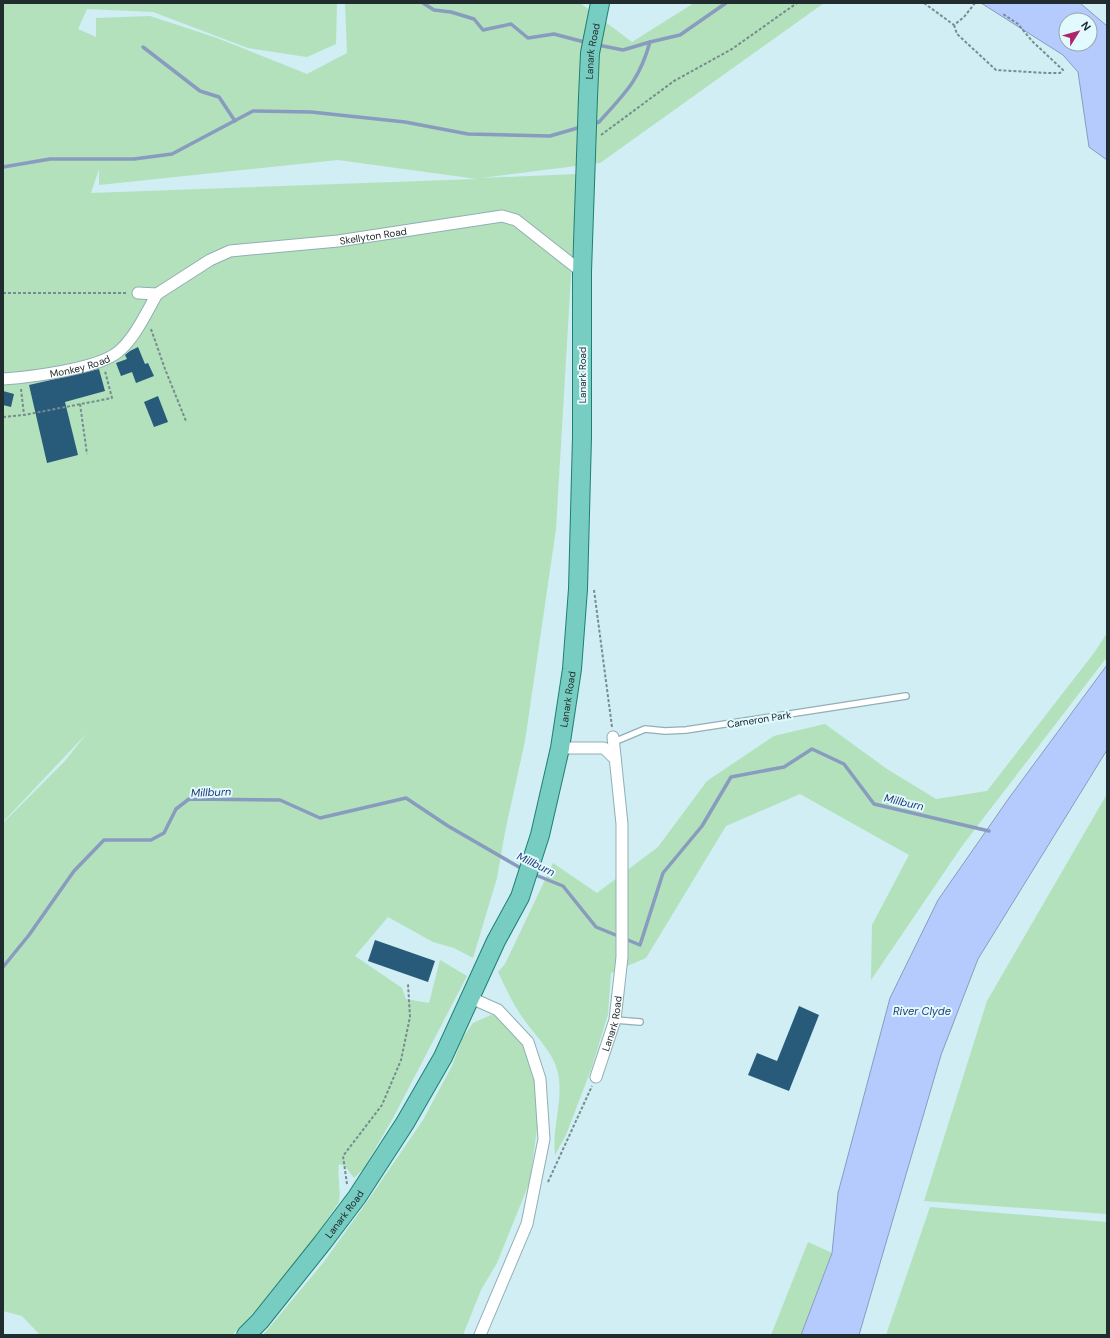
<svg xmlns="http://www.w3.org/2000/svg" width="1110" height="1338" font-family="'DM Sans',sans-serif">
<rect width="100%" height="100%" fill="#d0eef3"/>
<g fill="#b2e1bc" fill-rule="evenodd">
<path d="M3 3H337L336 44 307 57 248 48 153 12 87 9 78 29 96 37V18L150 16 217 38 307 74 347 53 345 3H580L632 42 694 3H824L600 163 481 178 577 174 556 529 525 741 505 832 497 878 473 958 454 948 433 942 388 917 355 956 402 988 406 999 429 1003 440 960 467 976 393 1118 364 1168 354 1178 345 1166 339 1164C337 1177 341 1189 339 1202L307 1249 268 1298 232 1335H40L22 1316 3 1311V823L65 761 87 733 3 822ZM338 160 477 179 91 193 99 169V185Z"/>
<path d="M1107 633V657L962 846 871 980 872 925 909 855 800 794 726 826 646 958 611 973 608 1014 592 1067 566 1135 555 1155C552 1130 562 1105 559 1079 557 1056 538 1039 525 1021 514 1006 506 989 498 972L505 964 553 863 597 893 658 847 707 781 774 736 825 724 887 769 936 799 987 791 1094 653Z"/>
<path d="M1107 794V1214L924 1201 987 1001Z"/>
<path d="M491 1015 500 1017 522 1042 532 1068 537 1089V1128L530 1181 497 1263 481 1290 463 1335H263L323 1263 369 1199 423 1120 452 1066 462 1039 473 1023Z"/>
<path d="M930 1207 1107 1222V1335H886Z"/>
<path d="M808 1242 832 1253 801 1335H771Z"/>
</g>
<g fill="#b6cbfd" stroke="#899bbf" fill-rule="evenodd">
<path d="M981 3H1080L1107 26V160L1089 147 1078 72 1063 55ZM1066 20H1090V44H1066Z"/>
<path d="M1107 665V750L978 959 941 1055 859 1335H801L832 1253 838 1193 890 998 938 900 1009 798Z"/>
</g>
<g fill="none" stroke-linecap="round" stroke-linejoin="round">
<g stroke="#899bbf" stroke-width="3.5">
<path d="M423 3 434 10 451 12 474 19 483 30 511 24 528 38 554 34 588 43"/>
<path d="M598 45 623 50 650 42"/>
<path d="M143 47 200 91 219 97 235 121"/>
<path d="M593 124 599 122C625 93 639 81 650 42L680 35 726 3"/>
<path d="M3 167 50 159H134L172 154 253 111 311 112 405 122 468 134 550 136 581 127"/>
<path d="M533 874 563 886 596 927 640 945 663 873 702 826 731 777 784 767 812 749 844 764 874 804 989 831"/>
<path d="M3 967 29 935 74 871 104 840H151L164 833 176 809 189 799 280 800 320 818 406 798 448 826 524 870"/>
</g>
</g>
<g fill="#285a79">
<path d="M138 347 145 364 148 363 154 376 136 383 132 372 121 376 116 363 127 359 125 355 130 351Z"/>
<path d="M99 369 105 391 65 402 78 455 47 463 29 385Z"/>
<path d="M3 391 14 394 11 407 3 405Z"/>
<path d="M158 396 168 422 154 427 144 402Z"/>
<path d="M375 940 435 961 428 982 368 961Z"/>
<path d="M799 1006 819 1015 789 1091 748 1075 757 1053 777 1061Z"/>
</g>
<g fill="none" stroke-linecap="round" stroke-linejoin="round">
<defs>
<g id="service">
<path d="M614 742 645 729 665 731 686 730 906 696"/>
<path d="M615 1020 640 1022"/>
</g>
<g id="minor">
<path id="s1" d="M138 293 157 294 210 260 230 251 338 241 502 216 516 220 582 272"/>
<path id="s2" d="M3 379C31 377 97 369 118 352 135 338 146 313 157 294"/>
<path d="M560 748H604L615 759"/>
<path d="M471 998 498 1010 528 1042 540 1079 544 1139 527 1224 480 1335"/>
<path id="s3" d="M596 1077 615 1020 622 957V824L613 737"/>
</g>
<g id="primary">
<path id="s4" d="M246 1335 260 1321 323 1242 357 1197 405 1123 443 1057 496 941 520 897 540 835 560 748 572 669 578 589 582 437V272L588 97 590 53 600 3"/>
</g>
</defs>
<use href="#service" stroke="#92afb4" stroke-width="8"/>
<use href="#minor" stroke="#92afb4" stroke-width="13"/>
<use href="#primary" stroke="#1e7f72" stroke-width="20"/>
<g stroke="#778c8f" stroke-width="2" stroke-dasharray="3 2" stroke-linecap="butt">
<path d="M924 3 954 25 964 17 975 3"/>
<path d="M954 25 957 34 996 70 1046 73H1060L1063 70 1032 41 1018 24 1003 14"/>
<path d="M601 135 674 81 732 49 797 3"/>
<path d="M3 293H128"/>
<path d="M151 329 165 369 186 421"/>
<path d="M21 389 24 415 112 398 105 371"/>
<path d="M80 404 87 454"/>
<path d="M3 417 24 415"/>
<path d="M594 590 612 727"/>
<path d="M548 1182 592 1086"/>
<path d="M347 1184 343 1156 382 1105 401 1060 410 1017 408 984"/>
</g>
<use href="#service" stroke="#fff" stroke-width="5.5"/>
<use href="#minor" stroke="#fff" stroke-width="11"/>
<use href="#primary" stroke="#77cdc1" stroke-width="18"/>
</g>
<g text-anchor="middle" stroke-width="4" stroke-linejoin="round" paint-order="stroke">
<g font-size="10" fill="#202c2e" stroke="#e2fafe">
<text dy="4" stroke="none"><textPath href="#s4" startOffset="1372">Lanark Road</textPath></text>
<text dy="4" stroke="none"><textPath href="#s1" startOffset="248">Skellyton Road</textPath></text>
<text dy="4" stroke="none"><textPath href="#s2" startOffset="78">Monkey Road</textPath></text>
<text transform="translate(582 375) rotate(-90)" y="4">Lanark Road</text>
<text dy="4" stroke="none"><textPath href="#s4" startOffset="723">Lanark Road</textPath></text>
<text transform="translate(759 719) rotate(-9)" y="4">Cameron Park</text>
<text dy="4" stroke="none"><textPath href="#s3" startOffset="56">Lanark Road</textPath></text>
<text dy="4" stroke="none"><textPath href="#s4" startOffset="156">Lanark Road</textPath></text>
</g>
<g font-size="11" font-style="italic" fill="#253974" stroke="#e2fafe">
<text transform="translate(211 792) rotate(-2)" y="4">Millburn</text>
<text transform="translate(904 802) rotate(13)" y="4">Millburn</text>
<text transform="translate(536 864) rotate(26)" y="4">Millburn</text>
<text x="922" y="1015">River Clyde</text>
</g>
</g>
<rect width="1110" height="1338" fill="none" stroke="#202c2e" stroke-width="8"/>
<g transform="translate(1078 32) rotate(53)"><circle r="19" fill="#e2fafe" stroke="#94a8ab"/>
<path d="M0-3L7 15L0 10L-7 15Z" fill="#ad266c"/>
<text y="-6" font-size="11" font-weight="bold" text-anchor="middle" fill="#202c2e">N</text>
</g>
</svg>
